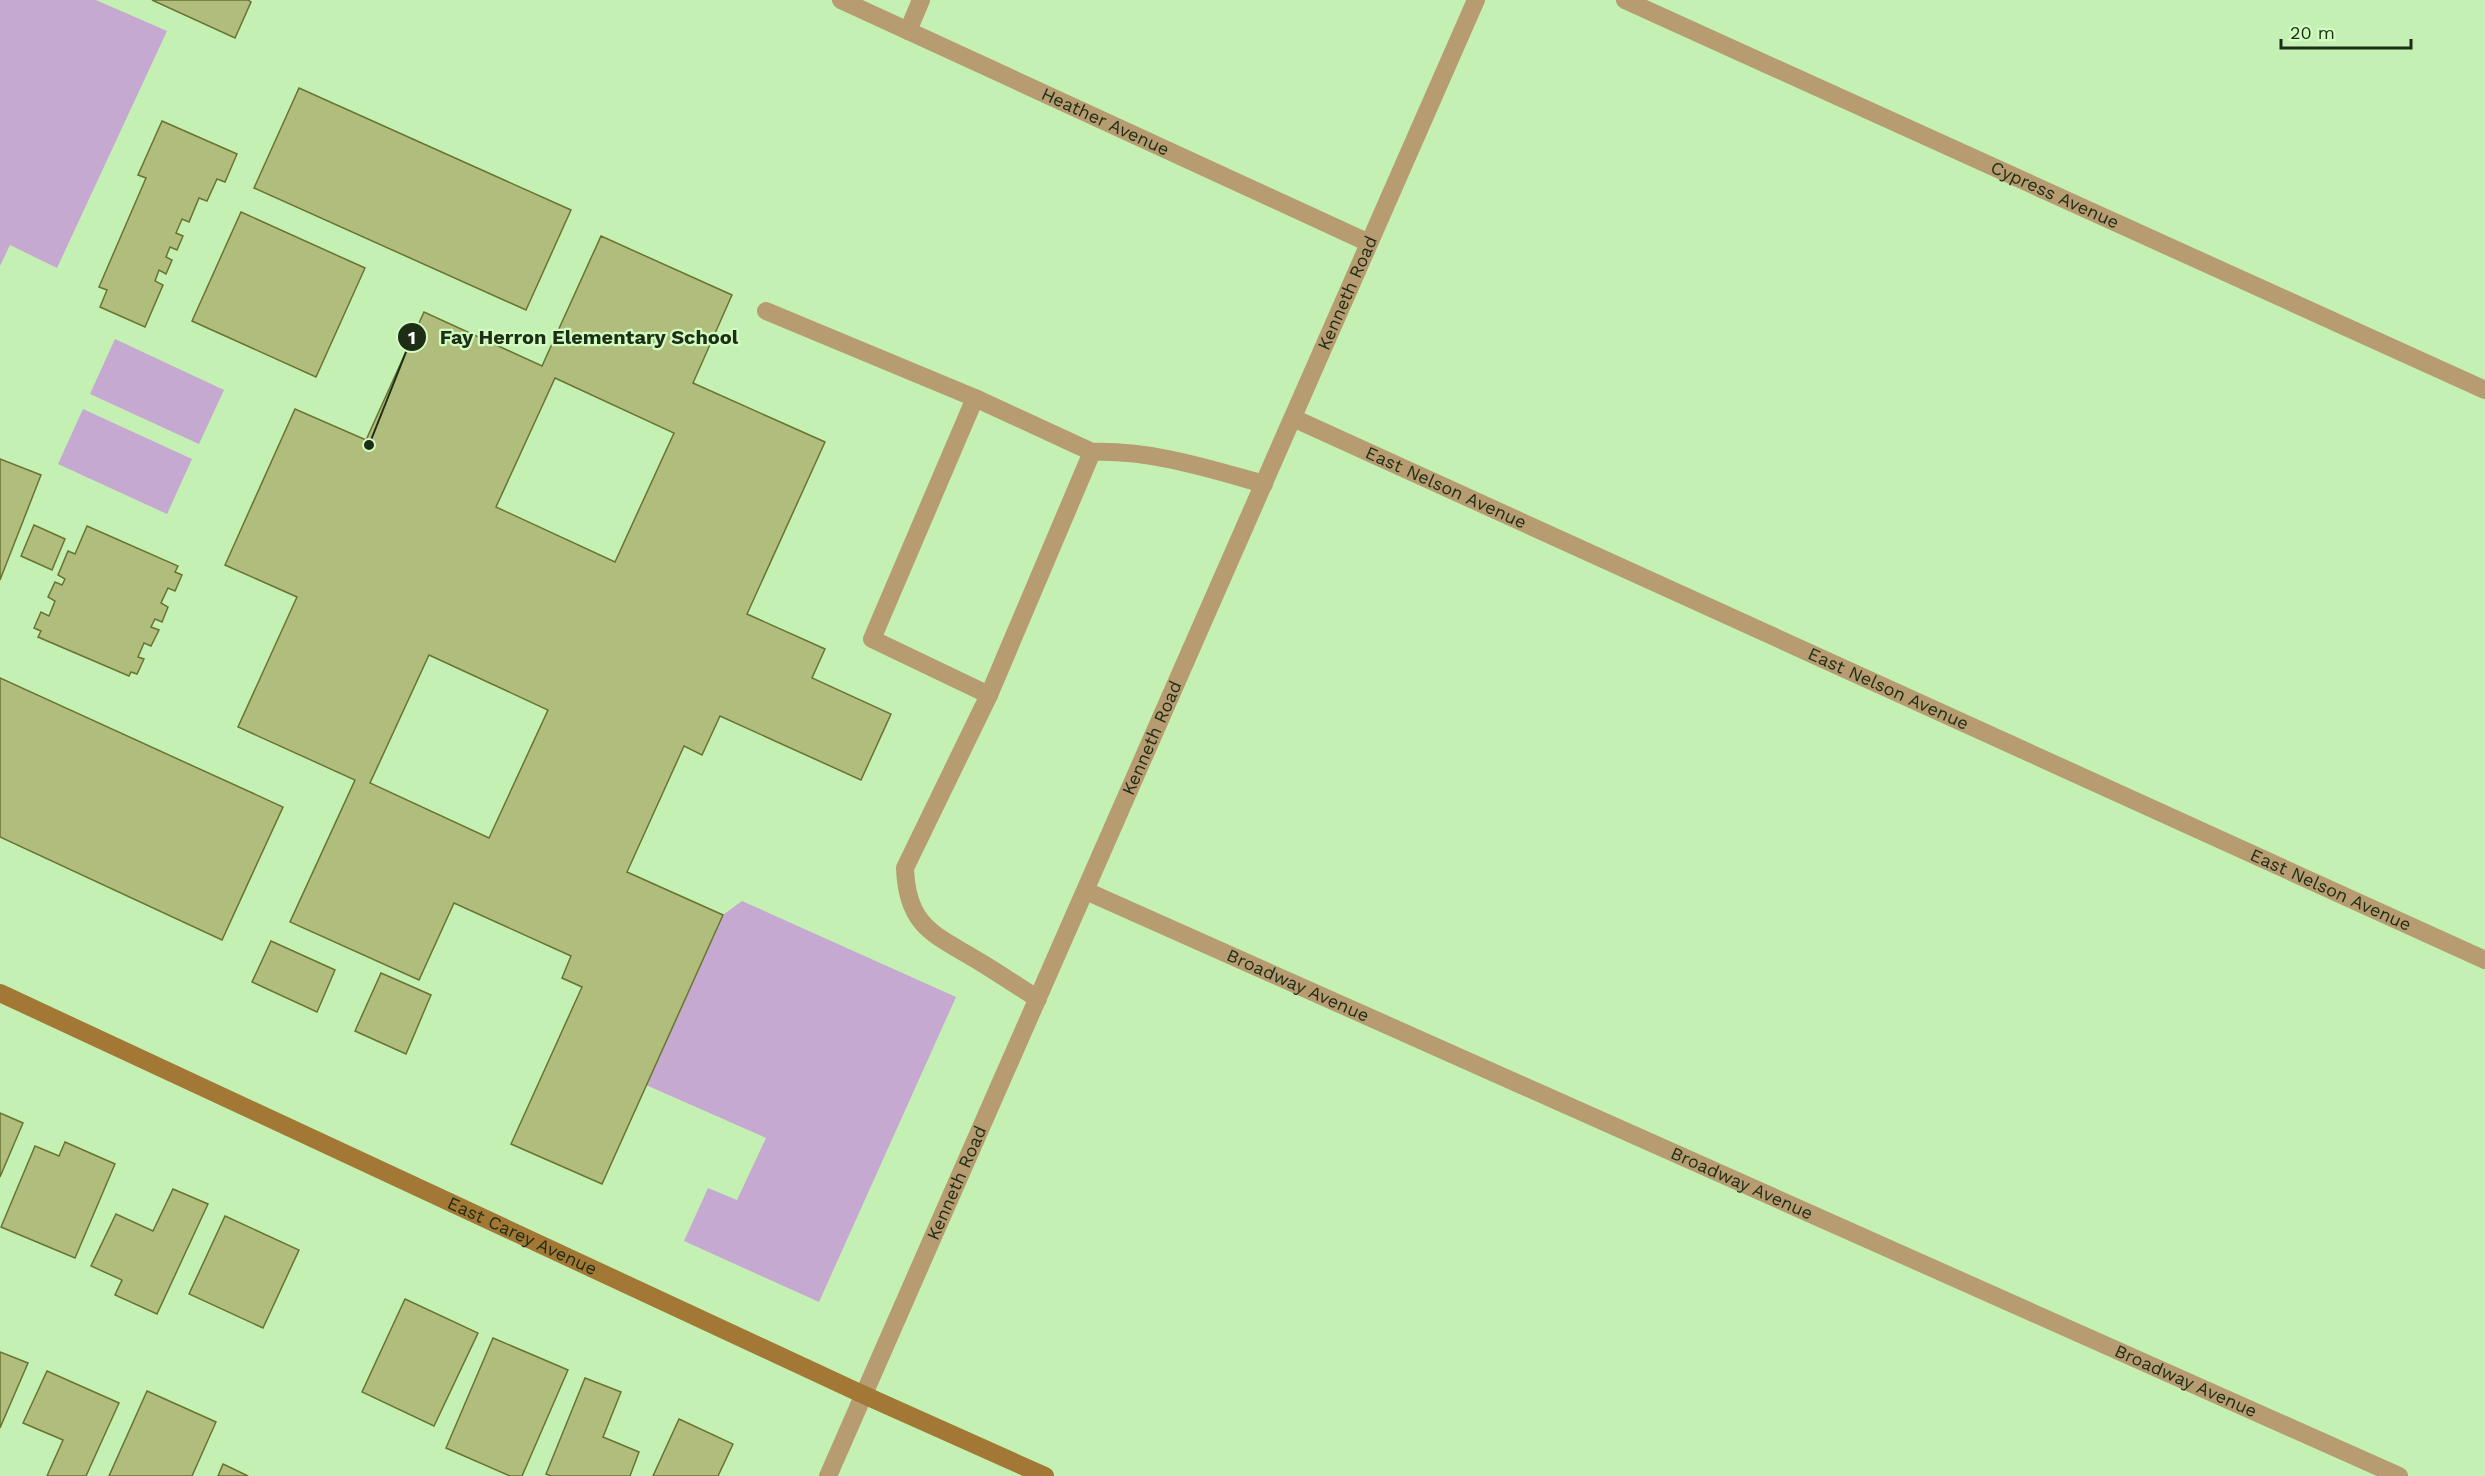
<svg xmlns="http://www.w3.org/2000/svg" width="2485" height="1476" font-family="'Work Sans',sans-serif">
<rect width="100%" height="100%" fill="#c4f0b3"/>
<g fill="#c6a9d1">
<path d="M0 0H96L167 31 57 268 10 245 0 266Z"/>
<path d="M115 339 224 390 199 444 90 394Z"/>
<path d="M83 409 192 459 167 514 58 464Z"/>
<path d="M742 901 956 997 819 1302 684 1241 708 1188 737 1200 766 1138 646 1085 723 915Z"/>
</g>
<g fill="#b1bd7d" stroke="#697430" stroke-width="1.5" fill-rule="evenodd">
<path d="M152 0H248L251 2 235 38Z"/>
<path d="M299 88 571 210 526 310 254 188Z"/>
<path d="M162 121 237 154 225 182 217 179 207 201 199 198 189 222 182 219 176 233 183 236 177 250 170 247 166 257 172 260 166 274 159 270 155 281 163 285 145 327 100 307 107 290 99 287 146 178 138 175Z"/>
<path d="M241 212 365 268 316 377 192 321Z"/>
<path d="M601 236 732 295 693 383 825 442 747 614 825 649 812 678 891 714 861 780 720 716 702 755 684 746 627 872 723 915 602 1184 511 1144 582 987 562 978 571 956 454 903 419 980 290 922 355 780 238 727 297 597 225 565 295 409 366 440 424 312 542 366ZM555 378 674 433 615 562 496 507ZM429 655 548 710 489 838 370 783Z"/>
<path d="M0 459 41 475 0 580Z"/>
<path d="M34 525 65 539 52 570 21 556Z"/>
<path d="M87 526 178 566 175 572 182 575 175 591 168 588 161 603 168 607 162 622 155 619 151 627 159 630 151 646 144 643 138 657 144 659 137 674 131 672 129 676 38 637 41 631 34 628 41 612 49 616 55 601 48 597 55 582 62 585 65 579 58 575 68 551 75 554Z"/>
<path d="M0 678 283 807 222 940 0 837Z"/>
<path d="M271 941 335 970 317 1012 252 982Z"/>
<path d="M381 973 431 995 406 1054 355 1031Z"/>
<path d="M0 1113 23 1123 0 1177Z"/>
<path d="M65 1142 115 1164 75 1258 1 1227 35 1146 59 1156Z"/>
<path d="M173 1189 208 1204 157 1314 115 1295 122 1280 91 1266 116 1214 153 1231Z"/>
<path d="M225 1216 299 1250 263 1328 189 1294Z"/>
<path d="M405 1299 478 1333 434 1426 362 1392Z"/>
<path d="M493 1338 568 1370 522 1476H510L446 1448Z"/>
<path d="M0 1352 28 1363 0 1428Z"/>
<path d="M47 1371 119 1403 86 1476H47L63 1440 23 1423Z"/>
<path d="M585 1378 621 1392 603 1437 639 1452 630 1476H551L546 1474Z"/>
<path d="M147 1391 216 1422 192 1476H109Z"/>
<path d="M679 1419 733 1444 718 1476H653Z"/>
<path d="M223 1464 248 1476H218Z"/>
</g>
<g fill="none" stroke-linecap="round" stroke-linejoin="round">
<g stroke="#b79b71" stroke-width="18">
<path d="M766 311 975 398"/>
<path d="M989 695 872 639 975 398 1092 452"/>
<path d="M1038 999C1019 987 1000 974 980 962 936 935 907 928 905 868L989 695 1092 452C1151 450 1207 468 1264 484"/>
</g>
<g stroke="#b79b71" stroke-width="18">
<path id="s1" d="M841 0 1369 243"/>
<path id="s2" d="M1625 0 2485 390"/>
<path d="M908 31 921 0"/>
<path id="s3" d="M1293 418 2485 960"/>
<path id="s4" d="M1086 891 2399 1476"/>
<path id="s5" d="M828 1476 1476 0"/>
</g>
<path stroke="#a27834" stroke-width="18" id="s6" d="M0 993 864 1395 1045 1476"/>
</g>
<g text-anchor="middle" stroke-width="4.5" stroke-linejoin="round" paint-order="stroke">
<g font-size="18" fill="#1d2d16" stroke="#d1fdc0">
<text dy="6" stroke="none"><textPath href="#s1" startOffset="291">Heather Avenue</textPath></text>
<text dy="6" stroke="none"><textPath href="#s2" startOffset="472">Cypress Avenue</textPath></text>
<text dy="6" stroke="none"><textPath href="#s5" startOffset="1292">Kenneth Road</textPath></text>
<text dy="6" stroke="none"><textPath href="#s3" startOffset="168">East Nelson Avenue</textPath></text>
<text dy="6" stroke="none"><textPath href="#s3" startOffset="654">East Nelson Avenue</textPath></text>
<text dy="6" stroke="none"><textPath href="#s5" startOffset="806">Kenneth Road</textPath></text>
<text dy="6" stroke="none"><textPath href="#s3" startOffset="1140">East Nelson Avenue</textPath></text>
<text dy="6" stroke="none"><textPath href="#s4" startOffset="232">Broadway Avenue</textPath></text>
<text dy="6" stroke="none"><textPath href="#s5" startOffset="320">Kenneth Road</textPath></text>
<text dy="6" stroke="none"><textPath href="#s4" startOffset="718">Broadway Avenue</textPath></text>
<text dy="6" stroke="none"><textPath href="#s6" startOffset="576">East Carey Avenue</textPath></text>
<text dy="6" stroke="none"><textPath href="#s4" startOffset="1204">Broadway Avenue</textPath></text>
</g>
</g>
<path fill="none" stroke="#1d2d16" stroke-width="2" d="M369 445L412 337"/>
<g fill="#1d2d16" stroke="#d1fdc0" stroke-width="2">
<circle cx="369" cy="445" r="6"/>
<circle cx="412" cy="337" r="15"/>
</g>
<g font-size="18" text-anchor="middle" font-weight="bold" fill="#fff">
<text x="412" y="344">1</text>
</g>
<g font-size="20" text-anchor="middle" font-weight="bold" fill="#1d2d16" stroke="#d1fdc0" stroke-width="4.5" stroke-linejoin="round" paint-order="stroke">
<text x="589" y="344">Fay Herron Elementary School</text>
</g>
<path d="M2281 39v9h130v-9" fill="none" stroke="#1d2d16" stroke-width="3"/>
<text x="2290" y="39" font-size="18" fill="#1d2d16" stroke="#d1fdc0" stroke-width="4.5" paint-order="stroke">20 m</text>
</svg>
